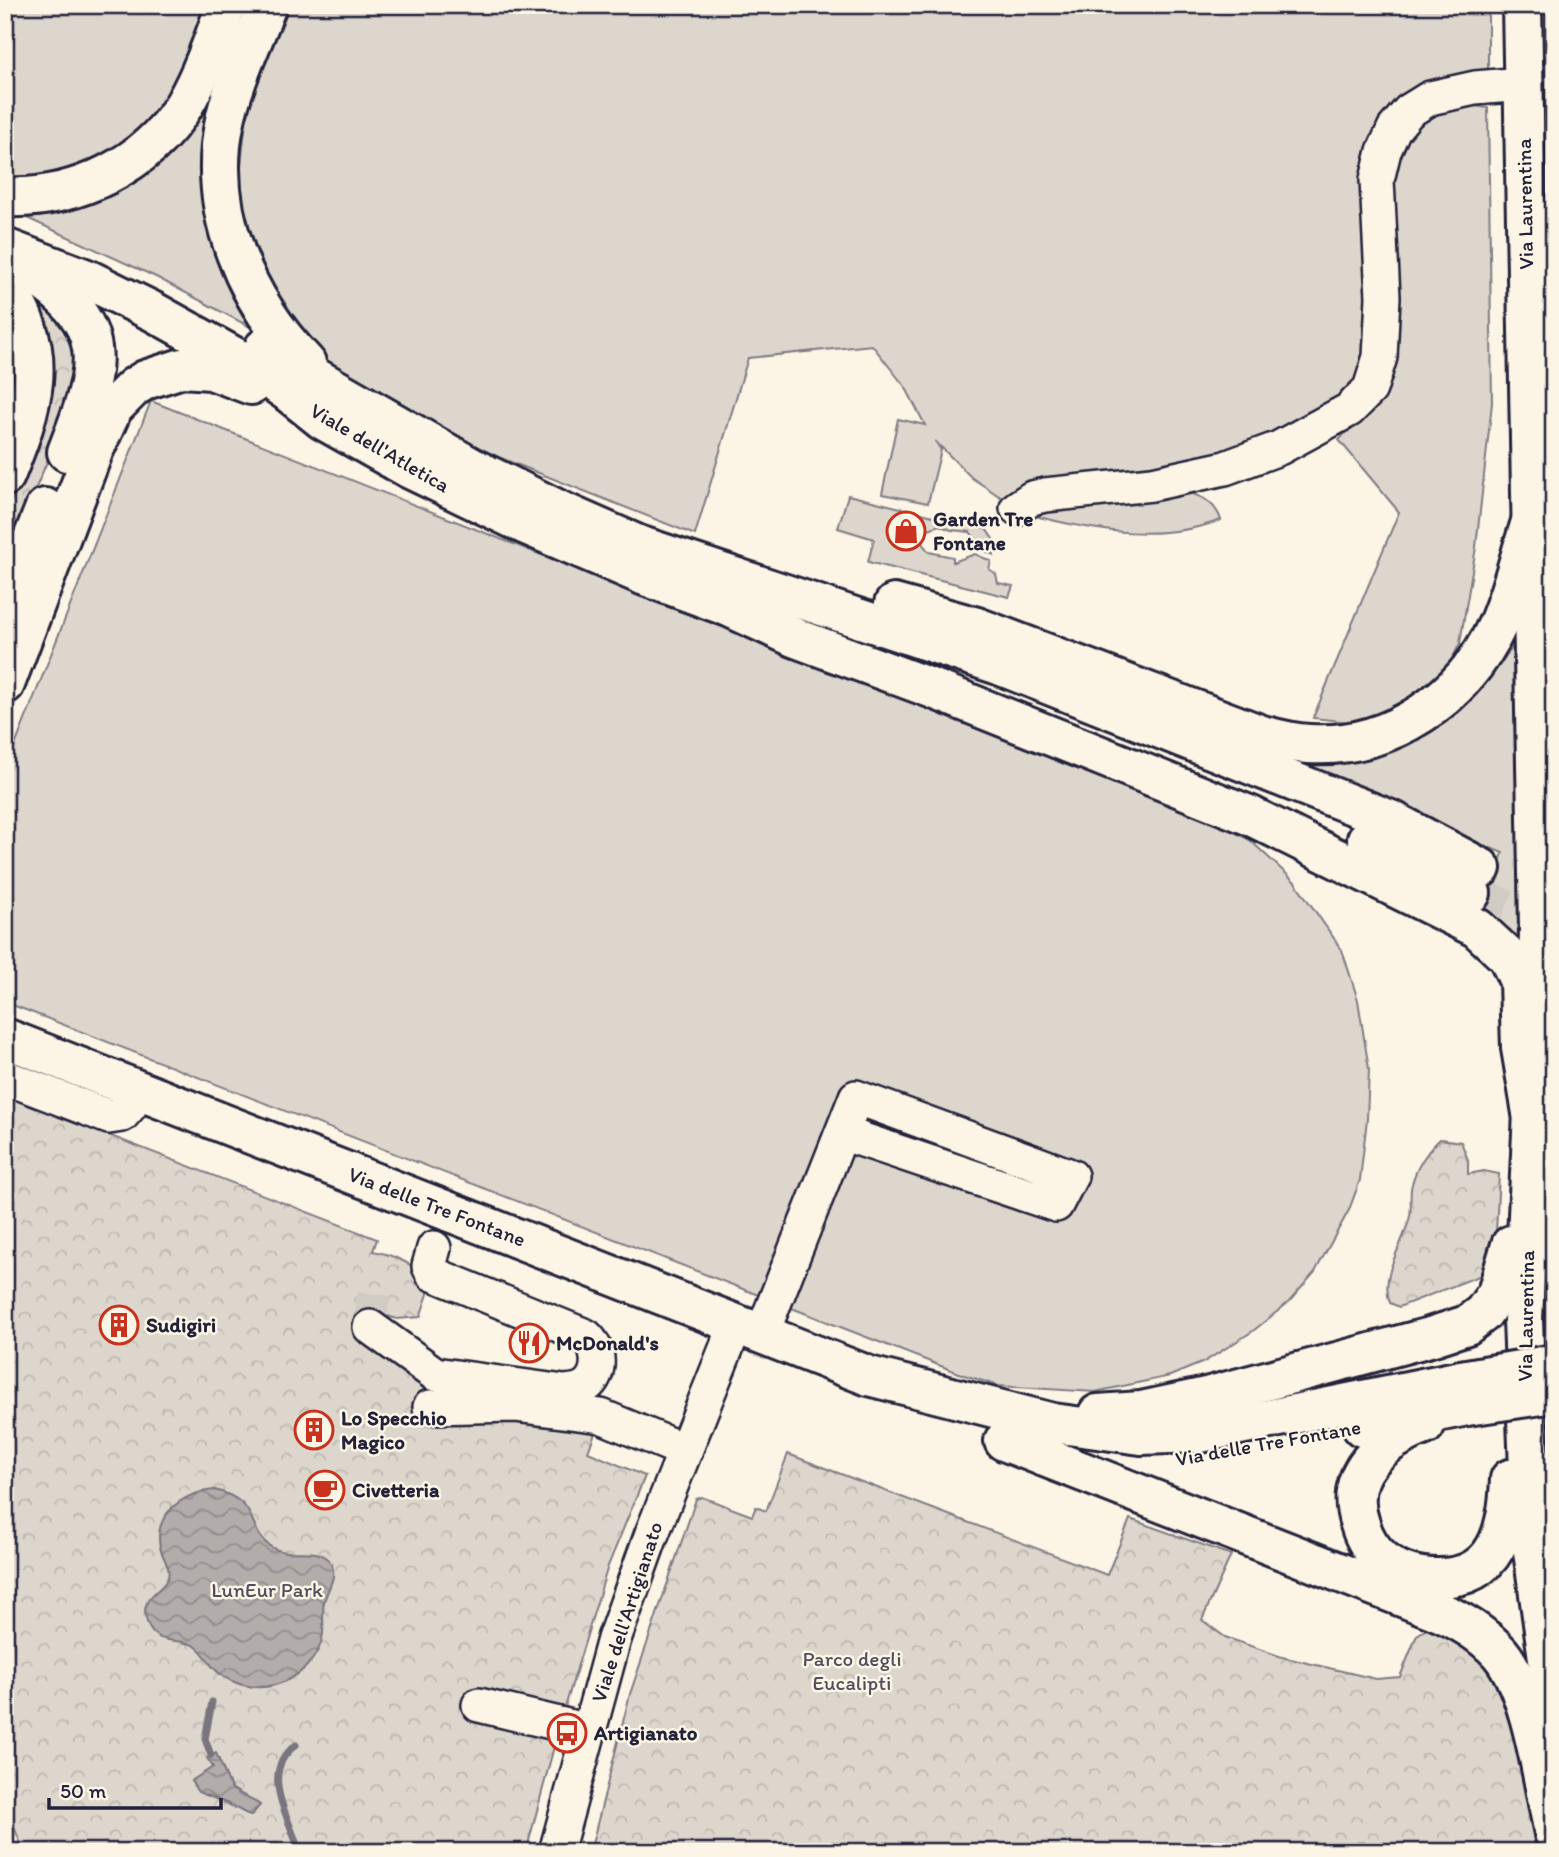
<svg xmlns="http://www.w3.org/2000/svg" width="1559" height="1857" font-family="Itim,sans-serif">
<defs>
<pattern id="forest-crowns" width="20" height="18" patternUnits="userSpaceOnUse" patternTransform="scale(1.75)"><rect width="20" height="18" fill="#dcd6cc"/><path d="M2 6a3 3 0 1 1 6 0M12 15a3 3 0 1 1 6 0" fill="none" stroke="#bcb7b0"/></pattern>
<pattern id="water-waves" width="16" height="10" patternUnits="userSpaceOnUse" patternTransform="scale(1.75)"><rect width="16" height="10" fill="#b2adab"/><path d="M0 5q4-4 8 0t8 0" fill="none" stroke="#908c8c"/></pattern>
</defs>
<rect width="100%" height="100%" fill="#fcf5e5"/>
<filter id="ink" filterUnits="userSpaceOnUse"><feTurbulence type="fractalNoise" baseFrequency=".0143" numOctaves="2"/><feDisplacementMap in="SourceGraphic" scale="14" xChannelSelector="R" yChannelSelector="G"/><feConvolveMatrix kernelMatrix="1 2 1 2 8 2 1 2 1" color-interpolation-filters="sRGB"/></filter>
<g filter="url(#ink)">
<g fill="#dcd6cc" stroke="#7f7c84" stroke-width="2">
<path d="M5 5H212L196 48 156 120 82 170 5 185Z"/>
<path d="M287 5H1488V71L1398 104 1368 370 1338 405 1236 450 1162 472 1070 479 1037 478 1011 504 972 478 935 441 941 450 928 503 882 494 898 419 925 425 906 388 872 345 748 358 695 535 428 429 336 373 289 329 254 260 245 217 240 175 247 110Z"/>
<path d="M234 42 214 121 271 338 156 277 16 213 73 206Z"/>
<path d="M1461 104 1488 108 1492 403 1476 547 1460 643 1444 676 1422 693 1391 709 1350 722 1313 718 1399 512 1339 440 1387 387 1382 181 1410 126 1431 112Z"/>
<path d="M5 306 22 357 5 443Z"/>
<path d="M151 401 1215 821 1251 841 1295 882 1342 950 1358 1000 1369 1069 1367 1119 1360 1180 1349 1210 1315 1272 1289 1302 1253 1331 1204 1362 1170 1376 1095 1392 999 1386 964 1375 5 1002V771Z"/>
<path d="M1175 489C1195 494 1214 498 1221 520 1162 542 1099 532 1039 517L1041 506Z"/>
<path d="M848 495 986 529 993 539 994 555 973 546 974 537 970 532 951 530 939 525 926 530 922 543 929 552 953 557V562L975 554 991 561 989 569 996 574 998 583 1013 586 1009 597 868 562 874 539 838 528Z"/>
<path d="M1517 641 1523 969 1478 917 1503 853 1295 766C1358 760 1409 753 1460 711 1478 696 1502 661 1517 641Z"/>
</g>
<g fill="url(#forest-crowns)" stroke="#7f7c84" stroke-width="2">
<path d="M23 298 47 302 77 346 71 405 5 561V518L29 455Z"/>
<path d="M5 1095 377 1239 373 1251C395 1255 412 1264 428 1278V1294L420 1317 397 1319 358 1307 352 1324 427 1382 601 1416 588 1452 645 1476 608 1566 560 1724 526 1852H24L5 1804Z"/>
<path d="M1440 1139 1461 1142 1468 1160V1174L1484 1171 1499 1174 1495 1251 1484 1274 1399 1307 1390 1303C1379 1274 1404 1245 1410 1216 1412 1206 1409 1194 1412 1184 1416 1167 1428 1150 1440 1139Z"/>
<path d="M788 1454 1107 1575 1130 1519 1231 1555 1202 1620 1225 1637 1282 1657 1376 1679 1400 1677 1417 1635 1432 1626 1461 1642 1487 1662 1508 1706 1523 1750 1535 1852H590L630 1694 696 1499 702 1497 752 1516 756 1507 766 1511Z"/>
</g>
<g fill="url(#water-waves)" stroke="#78757e" stroke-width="2">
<path d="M215 1490C262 1502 246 1531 271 1547 290 1559 319 1544 330 1562 339 1576 327 1589 324 1602 322 1612 324 1623 323 1634 320 1658 298 1679 275 1685 253 1691 227 1684 212 1666 207 1660 203 1651 195 1646 179 1636 155 1648 147 1622 138 1595 163 1593 168 1577 171 1567 162 1557 160 1547 153 1513 185 1492 215 1490Z"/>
<path d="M216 1753 231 1788 260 1805 251 1816 226 1803 198 1792 191 1781 213 1767 207 1758Z"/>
</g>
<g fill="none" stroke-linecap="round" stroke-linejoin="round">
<g stroke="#78757e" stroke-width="7">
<path d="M296 1745C257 1773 291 1818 299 1852"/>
<path d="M211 1755 205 1739 212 1702"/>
</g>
<path stroke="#d0cbc3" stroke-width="33" stroke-dasharray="33 17" stroke-linecap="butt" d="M370 1327 374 1292"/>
<path stroke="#d0cbc3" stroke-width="38" stroke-dasharray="38 19" stroke-linecap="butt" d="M1471 893 1554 931"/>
<defs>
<g id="minor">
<path d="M1017 508 1032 498 1045 495 1152 484 1225 468 1279 448 1349 410 1370 389 1380 357 1383 297 1377 180 1384 151 1394 129 1409 111 1430 98 1475 88 1523 84"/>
<path d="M5 1077 109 1117 122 1115 130 1106"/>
<path d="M370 1327 435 1374 564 1392C572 1391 580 1391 586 1386 602 1374 600 1348 586 1336L433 1274 429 1266 434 1248"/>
<path d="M762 1334 856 1097 1071 1176 1056 1205 842 1133"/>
<path d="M430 1407 515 1405 601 1416 685 1451"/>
<path d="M479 1705 589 1731"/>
<path d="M556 1852 614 1639 651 1536 736 1324"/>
</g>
<g id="major">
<path d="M1522 5 1539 927 1538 1008 1523 1320 1532 1544 1554 1702"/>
<path d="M5 1038 869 1376 1053 1423 1141 1435 1201 1433 1461 1380"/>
<path d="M1098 1414 1141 1411 1206 1397 1430 1337 1467 1325 1483 1313 1497 1293 1511 1245"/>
<path d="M1425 1425C1382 1441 1342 1473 1360 1524 1364 1538 1372 1551 1383 1560 1398 1573 1418 1578 1438 1578 1498 1578 1508 1528 1510 1479"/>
<path d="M1362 1427 1467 1406"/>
<path d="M1004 1441 1433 1609C1458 1619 1482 1633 1500 1653 1532 1691 1543 1784 1554 1833"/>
</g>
<g id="highway">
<path d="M267 5C252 44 232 84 224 125 207 213 246 301 306 363"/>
<path d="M5 197C75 200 147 165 184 105 202 74 214 39 226 5"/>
<path d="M5 248 87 279 154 312 249 365 288 392 323 420 410 469 524 524 645 576 729 607 796 638 936 690 1251 816 1477 928 1508 957 1519 981 1521 1048 1532 1113"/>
<path d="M25 269C114 325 101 365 67 452"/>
<path d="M5 287C53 352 32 409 5 476"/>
<path d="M264 348 471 467 565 513 638 545 999 665 1393 821 1481 868"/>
<path d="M894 604 977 627 1262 735C1277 739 1293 743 1309 744 1390 749 1464 698 1497 626 1512 592 1520 554 1532 519"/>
<path d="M5 609 45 508"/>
<path d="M5 684 93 452 113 408 134 387 145 380 182 368 211 370 251 385"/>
<path d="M1367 839 1471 893"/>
</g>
</defs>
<use href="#minor" stroke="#22223b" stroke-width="38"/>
<use href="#major" stroke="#22223b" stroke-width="44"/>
<use href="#highway" stroke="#22223b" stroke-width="44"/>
<use href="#minor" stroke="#fcf5e5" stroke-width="33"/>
<use href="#major" stroke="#fcf5e5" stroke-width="38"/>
<use href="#highway" stroke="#fcf5e5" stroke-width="38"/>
<defs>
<g id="major-bridge">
<path d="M1461 1380 1554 1364"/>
<path d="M1467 1406 1554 1393"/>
</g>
</defs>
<use href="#major-bridge" stroke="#22223b" stroke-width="44" stroke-linecap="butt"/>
<use href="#major-bridge" stroke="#fcf5e5" stroke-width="38"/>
</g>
</g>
<defs>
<symbol id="shop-ring" viewBox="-11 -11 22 22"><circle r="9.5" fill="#fcf5e5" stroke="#c8321e" stroke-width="1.5"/><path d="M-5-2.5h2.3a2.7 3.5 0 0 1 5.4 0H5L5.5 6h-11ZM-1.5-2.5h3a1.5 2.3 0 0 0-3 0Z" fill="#c8321e"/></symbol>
<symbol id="building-ring" viewBox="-11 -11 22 22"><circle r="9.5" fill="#fcf5e5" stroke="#c8321e" stroke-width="1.5"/><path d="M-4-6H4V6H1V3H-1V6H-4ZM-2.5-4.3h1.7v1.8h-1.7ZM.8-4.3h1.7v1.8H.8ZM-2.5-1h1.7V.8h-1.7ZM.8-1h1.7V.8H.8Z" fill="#c8321e"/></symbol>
<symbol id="restaurant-ring" viewBox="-11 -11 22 22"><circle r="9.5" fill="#fcf5e5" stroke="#c8321e" stroke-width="1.5"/><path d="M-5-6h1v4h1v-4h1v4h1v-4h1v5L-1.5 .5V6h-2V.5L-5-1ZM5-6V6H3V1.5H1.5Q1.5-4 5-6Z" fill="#c8321e"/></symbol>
<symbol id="cafe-ring" viewBox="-11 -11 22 22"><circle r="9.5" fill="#fcf5e5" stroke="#c8321e" stroke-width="1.5"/><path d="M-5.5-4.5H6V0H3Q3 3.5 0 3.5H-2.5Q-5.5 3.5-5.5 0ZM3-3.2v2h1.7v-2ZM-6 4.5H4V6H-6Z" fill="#c8321e"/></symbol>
<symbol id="bus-ring" viewBox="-11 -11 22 22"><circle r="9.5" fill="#fcf5e5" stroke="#c8321e" stroke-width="1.5"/><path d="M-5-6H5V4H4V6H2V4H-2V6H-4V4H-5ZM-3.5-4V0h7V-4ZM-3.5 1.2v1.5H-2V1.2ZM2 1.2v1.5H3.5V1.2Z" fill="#c8321e"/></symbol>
</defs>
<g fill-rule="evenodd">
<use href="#shop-ring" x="884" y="509" width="44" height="44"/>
<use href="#building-ring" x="97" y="1303" width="44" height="44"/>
<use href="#restaurant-ring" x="507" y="1321" width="44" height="44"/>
<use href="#building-ring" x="292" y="1408" width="44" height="44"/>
<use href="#cafe-ring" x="303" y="1468" width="44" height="44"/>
<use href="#bus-ring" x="545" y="1711" width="44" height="44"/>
</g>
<g text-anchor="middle" stroke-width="5" stroke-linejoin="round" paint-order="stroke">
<g font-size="21" fill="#22223b" stroke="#fcf5e5">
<text transform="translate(1525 204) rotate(-91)" y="7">Via Laurentina</text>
<text transform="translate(380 448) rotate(30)" y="7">Viale dell'Atletica</text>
<text transform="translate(437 1207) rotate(21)" y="7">Via delle Tre Fontane</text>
<text transform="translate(1526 1316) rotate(-89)" y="7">Via Laurentina</text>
<text transform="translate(1268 1443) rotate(-10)" y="7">Via delle Tre Fontane</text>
<text transform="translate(627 1612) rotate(-72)" y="7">Viale dell'Artigianato</text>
</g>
<g font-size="21" font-weight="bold" fill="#22223b" stroke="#fcf5e5" text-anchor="start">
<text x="933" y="526">Garden Tre<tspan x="933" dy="24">Fontane</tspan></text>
<text x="146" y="1332">Sudigiri</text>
<text x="556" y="1350">McDonald's</text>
<text x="341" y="1425">Lo Specchio<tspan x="341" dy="24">Magico</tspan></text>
<text x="352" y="1497">Civetteria</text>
<text x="594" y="1740">Artigianato</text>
</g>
<g font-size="21" fill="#504f5f" stroke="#fcf5e5">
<text x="267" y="1597">LunEur Park</text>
<text x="852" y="1666">Parco degli<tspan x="852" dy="24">Eucalipti</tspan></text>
</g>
</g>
<rect width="1559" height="1857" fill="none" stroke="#fcf5e5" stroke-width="28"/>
<rect x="14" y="14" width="1531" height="1829" fill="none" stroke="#22223b" stroke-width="2.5" filter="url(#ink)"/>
<path d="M49 1798v10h172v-10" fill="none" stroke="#22223b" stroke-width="3.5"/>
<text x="60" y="1798" font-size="21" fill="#22223b" stroke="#fcf5e5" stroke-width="5" paint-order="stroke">50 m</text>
</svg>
